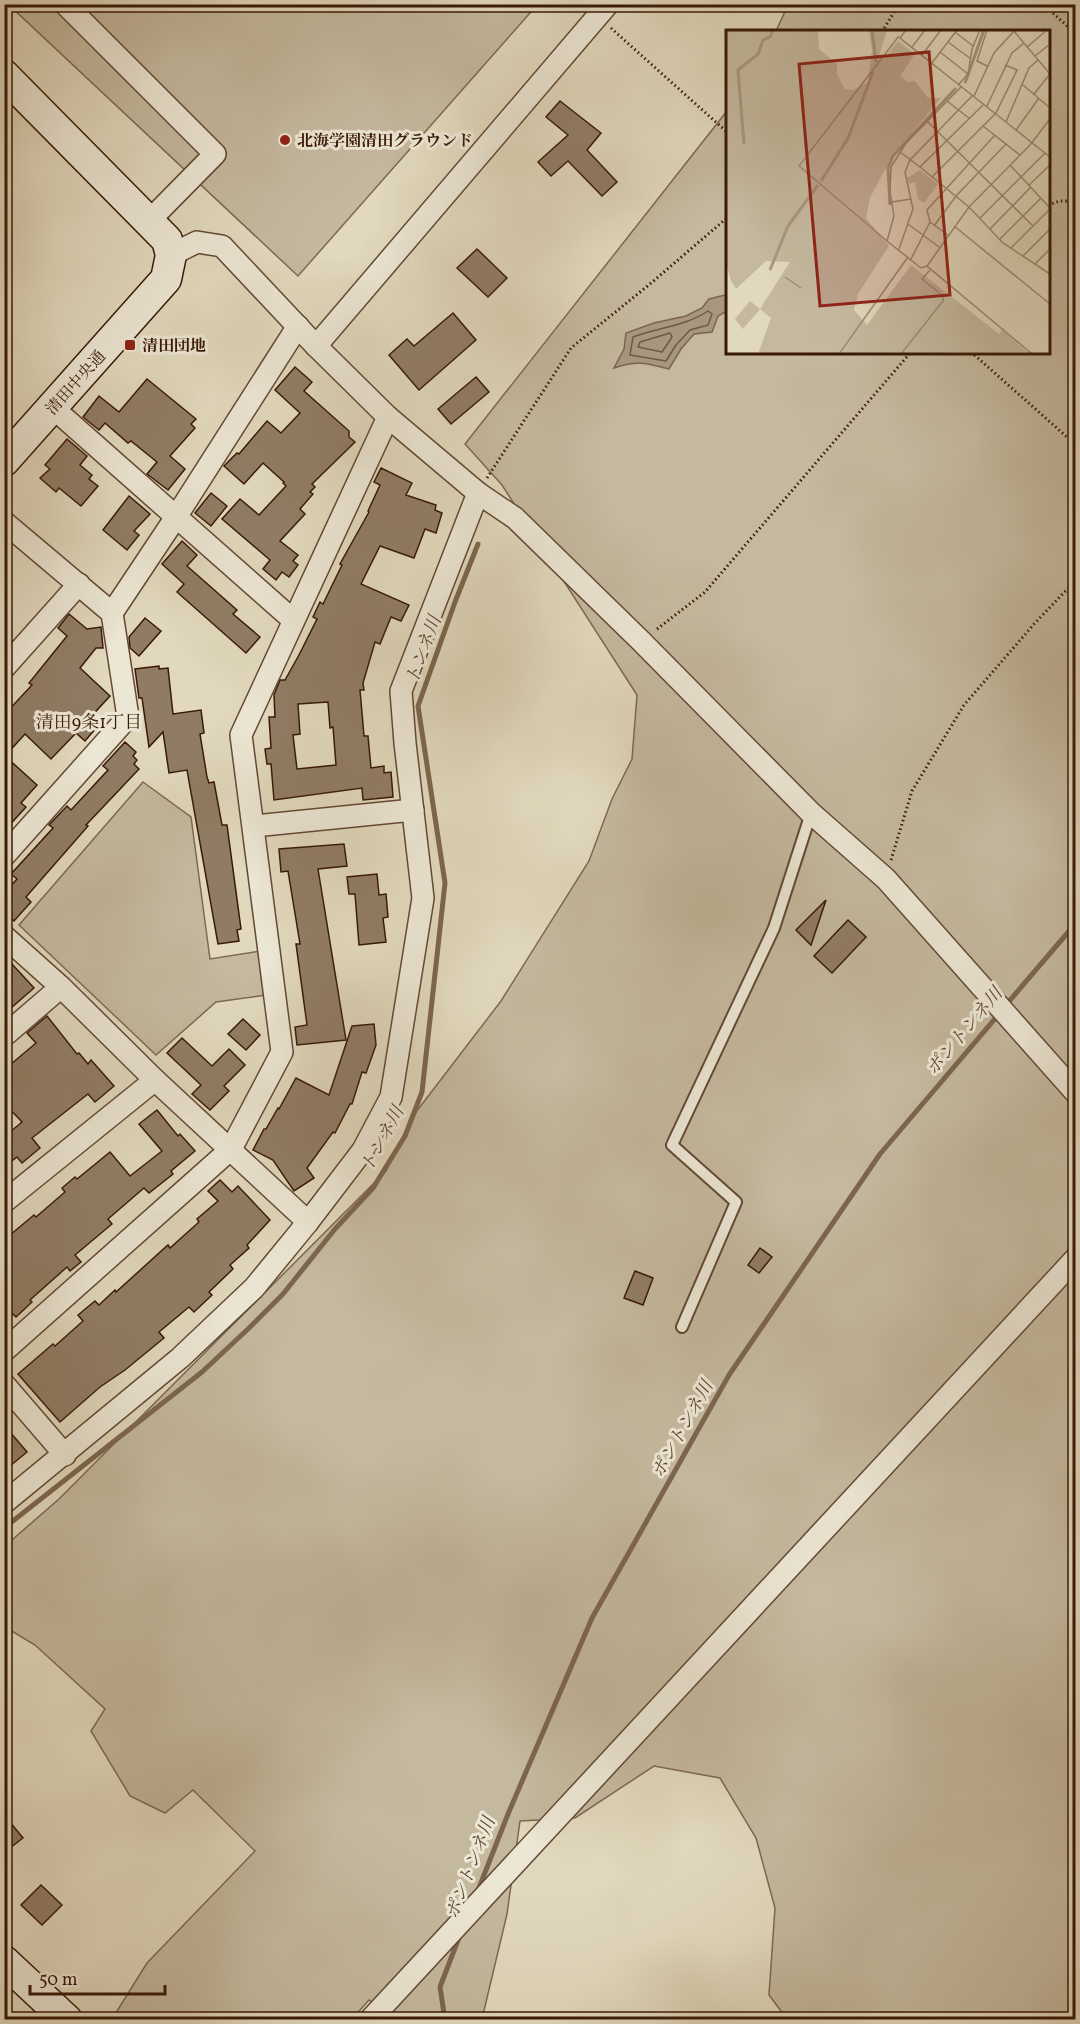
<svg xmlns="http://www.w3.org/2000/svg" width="1080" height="2024" font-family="Vollkorn,'Noto Serif JP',serif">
<rect width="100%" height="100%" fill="#e1d8bd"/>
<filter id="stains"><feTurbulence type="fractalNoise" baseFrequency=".00333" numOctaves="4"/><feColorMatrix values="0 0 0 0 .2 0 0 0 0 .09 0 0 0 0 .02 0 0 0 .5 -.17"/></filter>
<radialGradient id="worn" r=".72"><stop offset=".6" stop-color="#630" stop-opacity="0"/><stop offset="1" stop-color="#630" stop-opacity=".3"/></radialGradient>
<g fill="#c4b89e" stroke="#7e6852" stroke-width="1.5">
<path d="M9 5H537L298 276Z"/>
<path d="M788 5H1075V2019H787L769 1995 775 1908 756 1838 720 1778 654 1766 575 1818 520 1821 507 1914 482 2019H397L369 2000 352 2019H112L147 1963 255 1851 193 1790 165 1813 130 1796 91 1731 105 1709 35 1645 5 1627V1546L59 1499 386 1171 413 1116 501 1001 589 861 612 799 632 759 637 695 502 485 465 444 727 111 728 352H1048V32L776 31Z"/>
<path d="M143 782 191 817 210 959 260 951 266 995 216 1002 156 1055 19 925Z"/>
</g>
<path fill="#a8977f" stroke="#7c654f" stroke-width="1.5" d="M725 295 727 296V311L718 316 712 332 694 334 681 349 669 369C647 363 636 360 614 368L624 349 626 333 654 323 686 316 702 308 709 299Z"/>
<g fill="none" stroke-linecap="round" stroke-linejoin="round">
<g stroke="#705842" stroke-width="1.5">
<path d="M708 311 712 314 708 325 690 330 676 345 666 361 630 355 633 337C657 328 686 326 708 311Z"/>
<path d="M670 333 672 337 662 352 638 347 640 342Z"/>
</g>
<g stroke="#7c654f" stroke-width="5">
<path d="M1005 1006 1076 923"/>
<path d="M4 1528 202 1372 248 1329 283 1294 335 1229 373 1188 405 1136 422 1092 445 883 418 706 455 602 478 544"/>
<path d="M477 1893 508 1814 592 1618 729 1375 880 1154 999 1014"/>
<path d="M445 2020 440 1987 460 1935"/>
</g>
</g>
<g fill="#907c65" stroke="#391906" stroke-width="1.5" fill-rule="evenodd">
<path d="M560 101 601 133 587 150 617 182 602 196 568 161 551 176 538 162 568 135 546 117Z"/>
<path d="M477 249 507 278 488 297 457 268Z"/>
<path d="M453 313 476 340 419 390 389 355 407 339 414 346Z"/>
<path d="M295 367 312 382 304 391 349 431V437L355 442 312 484 315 487 310 492 313 494 300 509 305 514 280 541 298 555 293 561 298 565 289 577 282 572 276 580 263 569 270 560 222 519 240 499 259 515 286 486 283 483 284 482 263 463 244 484 224 466 237 453 239 454 267 421 281 433 300 413 275 390Z"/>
<path d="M476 377 489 392 451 424 438 409Z"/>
<path d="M147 379 196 419 191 424 195 428 170 456 185 469 168 490 147 474 157 462 131 441 128 443 105 423 99 430 83 417 99 396 119 412Z"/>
<path d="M67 439 87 456 80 465 92 475 89 479 98 486 81 506 59 488 56 492 40 478 50 469 45 465Z"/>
<path d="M381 468 412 483 406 495 436 505 435 510 442 513 436 533 425 529 414 558 380 546 361 584 409 605 401 621 391 617 380 644 375 642 363 683 364 690H360L364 736H368L371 768 384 766V773L391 772 393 797 363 800 362 788 274 800 271 764H267L265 749 271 748 269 717H275L274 695 280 680H285L299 655 317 619 313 617 320 602 323 604 342 565 340 564 369 512 368 511 380 485 374 482ZM328 702 330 728 333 727 336 765 297 769 293 735 300 734 298 704Z"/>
<path d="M211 493 227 506 211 526 195 513Z"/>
<path d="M129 496 150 514 134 531 139 535 127 550 103 530Z"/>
<path d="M182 541 197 555 187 566 237 610 233 614 260 637 246 653 177 592 184 584 162 564Z"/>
<path d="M69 614 87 629 101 627 103 648H96L80 668 110 696 87 721 96 728 85 741 76 733 51 759 25 734 5 756 37 785 21 803 26 807 4 831V715L32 685 29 683 67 636 58 628Z"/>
<path d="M145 618 161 631 139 656 130 648 129 637Z"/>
<path d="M159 666V669L168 668 173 714 201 710 204 733 200 734 207 777 209 783 214 782 222 825H227L241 929 237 930 239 941 218 944 187 770 169 773 163 732 149 747 142 698H139L135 669Z"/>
<path d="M125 742 136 752 133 756 137 760 134 764 139 769 86 825 88 826 26 897 31 902 14 921 4 912V893L17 879 11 874 53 828 49 825 67 806 71 810 108 770 103 766Z"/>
<path d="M344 844 347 866 318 869 346 1040 297 1045 295 1027 307 1025 296 944H300L288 871 281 872 279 849Z"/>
<path d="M377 874 379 895 386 894 388 917 383 918 386 942 359 945 355 894H349L347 877Z"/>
<path d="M826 900 811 945 796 930Z"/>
<path d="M848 920 866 937 832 973 814 956Z"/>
<path d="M12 964 34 988 4 1014V970Z"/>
<path d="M47 1016 77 1054 79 1053 88 1064 91 1060 114 1086 95 1102 88 1094 32 1138 40 1148 22 1163 17 1157 4 1167V1137L22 1122 4 1103V1070L36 1043 27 1033Z"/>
<path d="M243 1019 260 1035 246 1050 228 1034Z"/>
<path d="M374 1024 376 1045 366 1073 362 1072 352 1104H350L335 1133 333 1132 307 1168 314 1178 294 1191 273 1160 253 1150 264 1129H266L278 1108 279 1109 296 1078 329 1095 352 1026Z"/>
<path d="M182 1038 212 1066 229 1049 245 1065 224 1086 229 1091 210 1110 192 1094 201 1085 167 1053Z"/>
<path d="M157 1110 178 1136 180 1134 195 1151 171 1171 173 1174 149 1193 144 1188 108 1219 112 1224 75 1255 81 1262 70 1271 67 1267 30 1300 32 1302 16 1317 13 1314 4 1321V1240L34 1215 36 1217 65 1192 62 1188 75 1177 77 1179 110 1152 130 1176 162 1151 139 1124Z"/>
<path d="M220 1180 232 1192 238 1186 270 1220 247 1245 249 1248 230 1265 233 1269 209 1292 212 1295 194 1312 189 1307 159 1332 164 1338 125 1370 100 1387 60 1422 18 1374 53 1344 55 1346 83 1321 78 1315 95 1301 99 1305 115 1290 116 1292 168 1245 170 1248 199 1222 197 1219 218 1201 208 1191Z"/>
<path d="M760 1248 772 1257 759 1273 748 1265Z"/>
<path d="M635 1271 653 1278 643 1305 624 1298Z"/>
<path d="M4 1425 27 1452 4 1471Z"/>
<path d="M4 1815 23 1838 10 1848 4 1841Z"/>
<path d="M41 1885 62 1905 42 1925 21 1905Z"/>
</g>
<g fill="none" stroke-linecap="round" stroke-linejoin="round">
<defs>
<path id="lane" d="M682 1327 736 1202 672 1145 774 928 811 813"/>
<g id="street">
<path d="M65 4 215 154 149 221"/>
<path d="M316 346 608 4"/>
<path d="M52 407 293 620"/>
<path d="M478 493 515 518 641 641 811 813 886 879 1076 1093"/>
<path d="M4 522 112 613 128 717 4 856"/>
<path d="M112 613 176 517 298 326"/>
<path d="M4 668 79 584"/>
<path d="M254 826 413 810"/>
<path d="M4 936 61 987 155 1080 4 1202"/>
<path d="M4 1036 61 987"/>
<path d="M155 1080 308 1222"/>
<path d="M4 1351 231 1149 282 1052 241 735 388 417"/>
<path d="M4 1384 65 1455"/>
<path d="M4 1503 180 1358 254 1288 308 1222 363 1150 391 1097 423 898 405 743 401 691 478 493 388 417 316 346 222 246 197 242 171 255"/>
<path d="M370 2020 1076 1258"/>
</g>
<g id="secondary">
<path d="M4 75 167 240 171 255 166 279 4 461"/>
<path d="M4 1961 67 2020"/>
</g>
</defs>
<use href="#lane" stroke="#634934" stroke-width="14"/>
<use href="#street" stroke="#634934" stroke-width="24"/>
<use href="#secondary" stroke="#391906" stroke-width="33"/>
<g stroke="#391906" stroke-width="3" stroke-dasharray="1.5 3" stroke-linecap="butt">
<path d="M1043 4 1076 34"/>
<path d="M611 28 728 133"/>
<path d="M882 32 899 4"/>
<path d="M1048 205 1060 201H1076"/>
<path d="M971 352 1076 445"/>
<path d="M487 478 571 348 650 284 728 217"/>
<path d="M657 629 705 592 911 352"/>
<path d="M891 860 912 791 964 705 1035 623 1076 580"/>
</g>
<use href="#lane" stroke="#ece6d4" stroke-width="10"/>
<use href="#street" stroke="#ece6d4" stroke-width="21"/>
<use href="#secondary" stroke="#ece6d4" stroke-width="30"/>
</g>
<g fill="#8f2418" stroke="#ece6d4" stroke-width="2">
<circle cx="285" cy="140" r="6"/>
<rect x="124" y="339" width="12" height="12" rx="3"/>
</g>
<g text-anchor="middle" stroke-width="6" stroke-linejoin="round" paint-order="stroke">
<g font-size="16" font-weight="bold" fill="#391906" stroke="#ece6d4" text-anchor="start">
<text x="297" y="146">北海学園清田グラウンド</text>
<text x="142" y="351">清田団地</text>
</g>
<g font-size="16" fill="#391906" stroke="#ece6d4">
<text transform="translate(75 382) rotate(-48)" y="6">清田中央通</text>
</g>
<g font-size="18" font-style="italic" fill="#604530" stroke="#ece6d4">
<text transform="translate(423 650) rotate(-70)" y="6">トンネ川</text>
<text transform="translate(964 1031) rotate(-50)" y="6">ポントンネ川</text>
<text transform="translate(382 1139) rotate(-62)" y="6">トンネ川</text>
<text transform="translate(682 1429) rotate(-61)" y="6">ポントンネ川</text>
<text transform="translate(470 1868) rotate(-69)" y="6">ポントンネ川</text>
</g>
<g font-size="18" fill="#391906" stroke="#ece6d4">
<text x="89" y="728">清田9条1丁目</text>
</g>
</g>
<g transform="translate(726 30)">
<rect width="324" height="324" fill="#e1d8bd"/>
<path d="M0 0H92L93 19 111 34V44L119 59 127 60 142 52 146 20 143 0H161L153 26 158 29 172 11 189 24 174 46 182 52 189 51 202 68H215L165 128 144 168 140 188 163 216 132 264 128 280 141 295 185 235 273 304 276 300 301 322 32 324 45 288 34 279 17 299 9 289 24 271 34 279 64 232 40 231 10 259 5 251 0 233ZM194 140 212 154 198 173 192 169 189 152 183 154 181 148Z" fill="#c4b89e"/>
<path fill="none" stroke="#a8977f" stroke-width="3" d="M146 0 150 32M239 53 258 0M18 114 12 40 32 24 37 10 44 7 47 0M95 151 122 108 147 42M164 175 162 138 167 126 230 58M44 240 62 196 92 155"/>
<path fill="none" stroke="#9e8c74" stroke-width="1.5" d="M180 0 174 8 324 127M261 0 251 31 261 36M287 0 324 44M229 2 247 16M222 12 245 29M186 17 199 0M301 17 321 0M214 22 242 44M196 25 215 0M309 26 324 14M206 33 231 0M233 54 242 44 246 19 254 0M297 55 324 78M308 64 324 44M248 66 268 23 289 0M221 71 244 89M258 74 194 137 243 177 277 213 324 244M261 76 286 23 298 13M201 91 307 196M280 92 303 38 312 30M257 96 294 125M290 100 313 68M174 122 194 137M284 135 324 178M206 147 270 83 291 40 279 35M303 155 324 135M166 172 185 169M254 188 319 123M182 194 213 217M208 196 230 166 280 114M228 196 324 274M264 199 305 157M222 205 204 192 201 180 269 105M274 209 315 168M161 211 73 136 173 6M285 218 324 179M173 219 187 179 179 142 184 130 247 65M297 226 324 199M185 229 204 192M309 234 324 219M201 236 195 238 161 211 168 186 164 162 165 137 180 113 236 56M59 247 75 258M113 324 182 227M175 324 217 271V266L196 249 204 240M306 324 201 236 243 177 304 115 324 89"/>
<path fill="#8f2418" fill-opacity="0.15" stroke="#8f2418" stroke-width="3" d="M203 22 224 265 94 276 73 34Z"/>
<rect width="324" height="324" fill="none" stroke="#391906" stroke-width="3"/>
</g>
<rect width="1080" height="2024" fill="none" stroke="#e1d8bd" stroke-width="24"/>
<rect x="6" y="6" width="1068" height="2012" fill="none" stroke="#391906" stroke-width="3"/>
<rect x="12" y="12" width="1056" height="2000" fill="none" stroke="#391906" stroke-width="1.5"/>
<path d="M30 1985v9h135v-9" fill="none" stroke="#391906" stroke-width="3"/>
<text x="39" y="1985" font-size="18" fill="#391906" stroke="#ece6d4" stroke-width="4.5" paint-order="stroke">50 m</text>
<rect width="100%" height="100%" filter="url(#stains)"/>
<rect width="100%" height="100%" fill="url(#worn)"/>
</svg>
